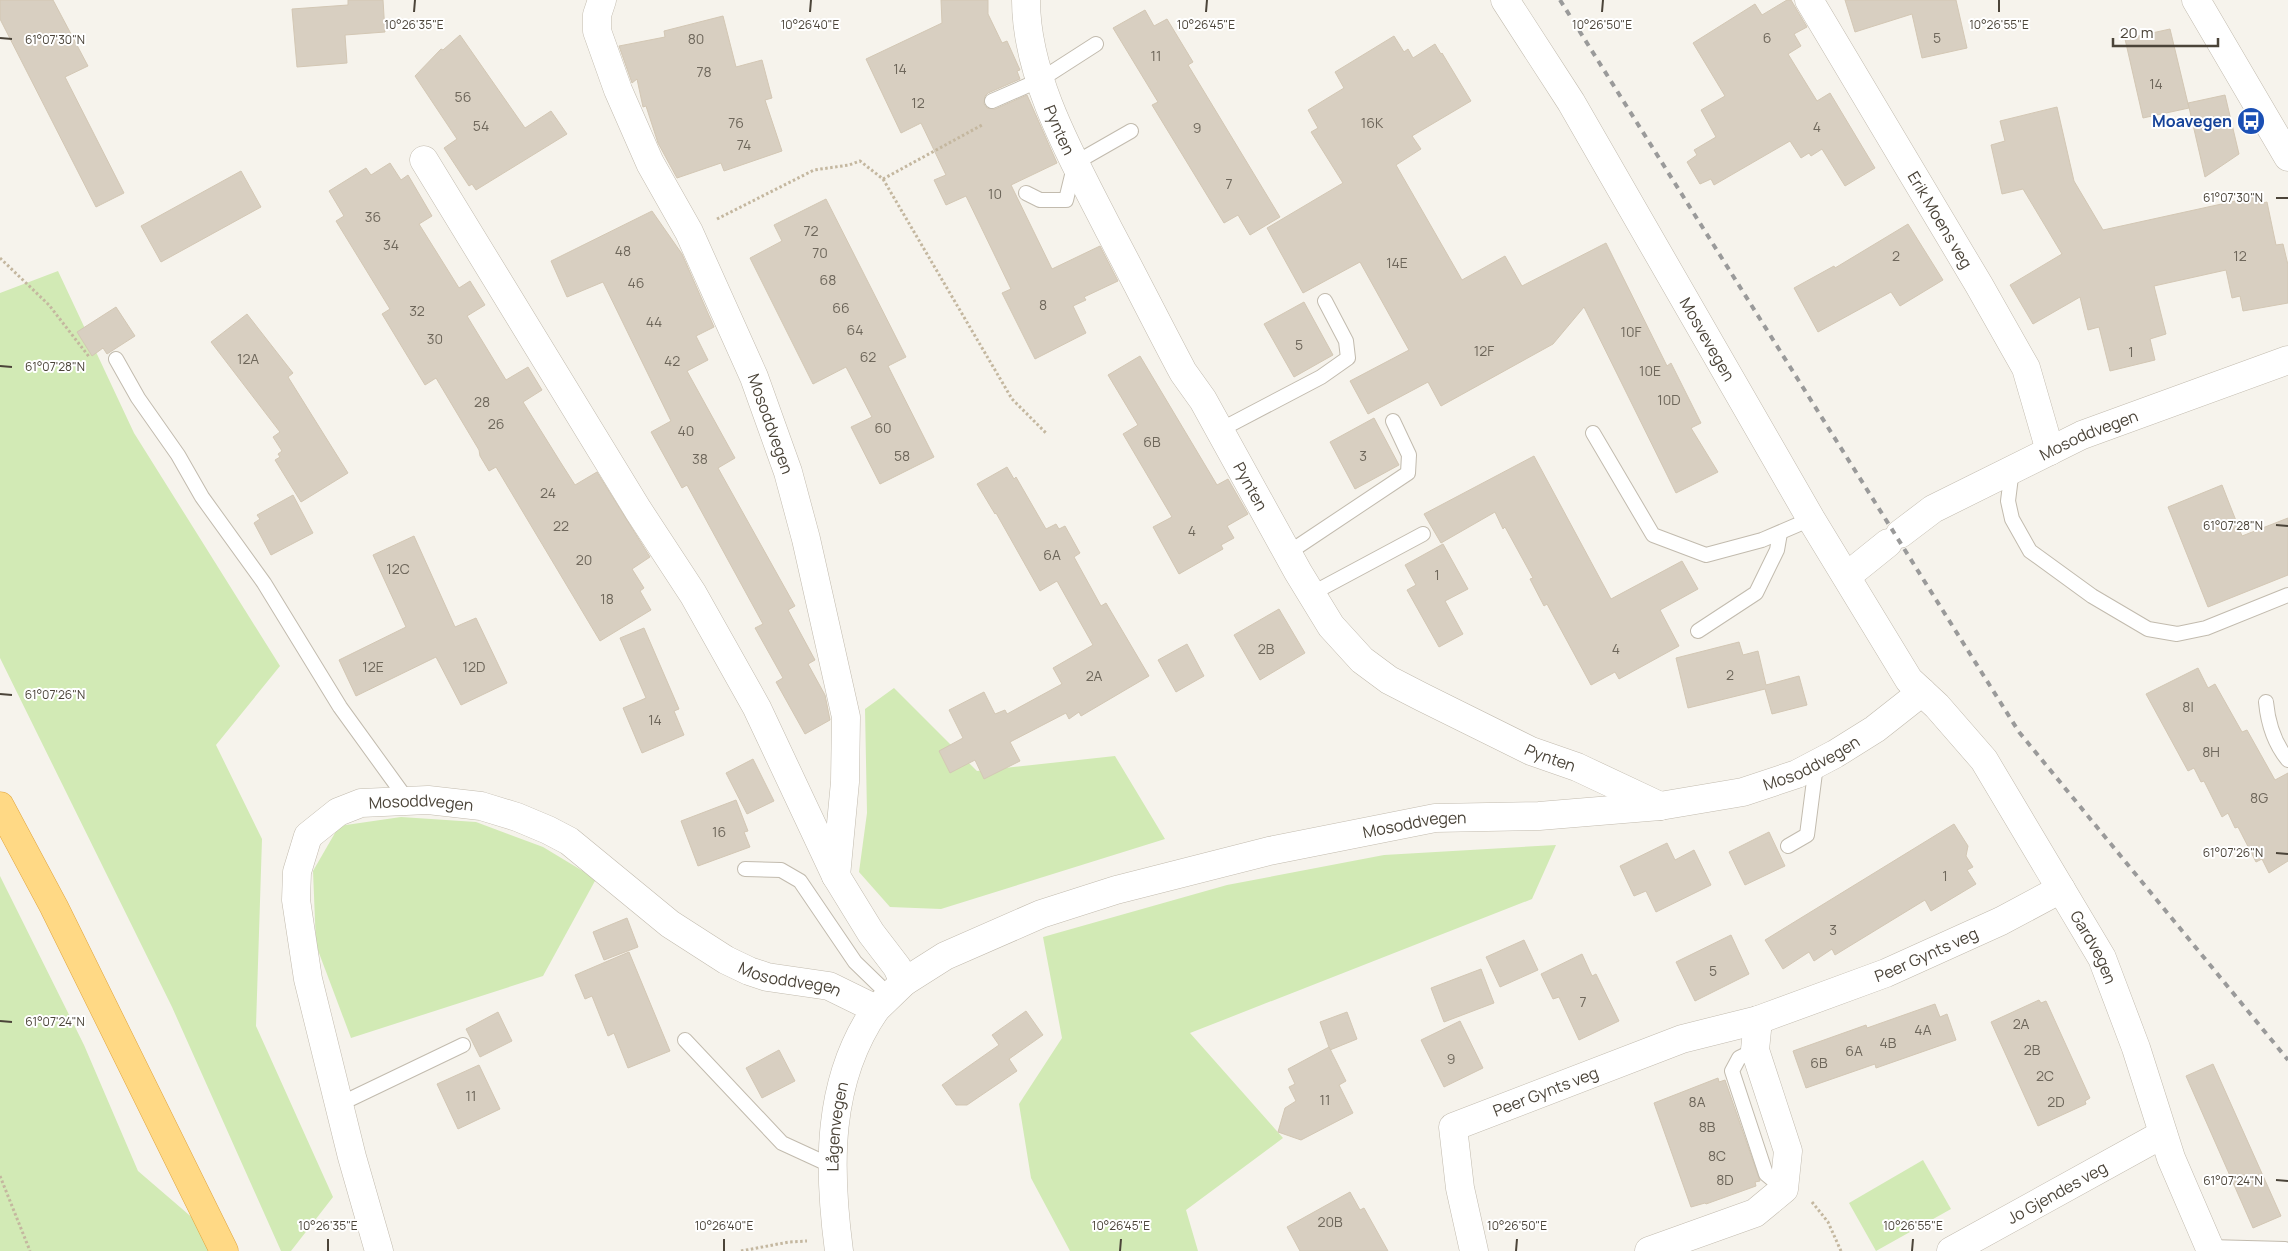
<svg xmlns="http://www.w3.org/2000/svg" width="2288" height="1251" font-family="Manrope,sans-serif">
<rect width="100%" height="100%" fill="#f6f3ec"/>
<g fill="#d2eab5">
<path d="M58 271 134 433 280 666 216 745 262 839 256 1026 333 1197 291 1251H281L172 1007 0 658V293Z"/>
<path d="M894 688 977 771 1115 756 1165 839 941 909 890 907 859 872 867 813 865 709Z"/>
<path d="M401 817 476 822 543 847 596 879 543 976 351 1038 316 945 313 871 339 826Z"/>
<path d="M1556 845 1532 899 1190 1033 1283 1138 1186 1210 1198 1251H1070L1031 1178 1019 1104 1062 1038 1043 937 1227 885 1384 855Z"/>
<path d="M0 876 84 1045 138 1171 231 1251H0Z"/>
<path d="M1923 1160 1951 1209 1876 1251 1849 1203Z"/>
</g>
<g fill="#d8cfc1" stroke="#d3c7b4">
<path d="M0 0H53L88 66 65 77 124 193 96 207 0 19Z"/>
<path d="M348 0H383L385 32 345 35 347 63 297 67 292 9 348 5Z"/>
<path d="M941 0H988V14L1002 43 1007 41 1020 70 1017 71 1020 79 988 93 985 96 984 104 987 108 995 109 1027 95 1057 163 1011 185 1052 269 1100 246 1118 281 1084 297 1086 300 1073 306 1086 333 1035 359 1002 293 1011 289 966 196 946 205 934 180 946 175 921 123 901 133 866 59 942 23Z"/>
<path d="M1787 0H1791L1807 27 1794 34 1801 46 1788 54 1817 101 1830 93 1875 168 1845 186 1822 149 1811 156 1809 153 1801 158 1790 141 1714 185 1711 179 1700 184 1687 162 1697 155 1694 150 1716 137 1701 110 1725 96 1693 43 1755 4 1762 15Z"/>
<path d="M1845 0H1956L1967 48 1922 58 1912 14 1855 32Z"/>
<path d="M1145 10 1154 26 1167 19 1193 62 1188 65 1280 217 1250 235 1238 215 1224 223 1152 105 1158 102 1113 28Z"/>
<path d="M723 16 736 67 762 60 772 98 765 100 782 151 724 171 721 163 677 178 658 143 646 106 643 107 637 79 632 83 619 46 665 37 664 31Z"/>
<path d="M2170 29 2189 108 2143 118 2125 39Z"/>
<path d="M460 35 525 128 551 111 567 134 476 190 472 184 469 186 444 148 457 139 415 76 441 49 443 50Z"/>
<path d="M1394 36 1404 52 1408 49 1413 58 1435 44 1441 54 1442 53 1471 101 1412 136 1421 149 1396 165 1462 280 1505 256 1522 286 1606 243 1667 366 1671 363 1701 423 1691 428 1718 472 1676 493 1584 307 1553 344 1441 406 1428 382 1368 414 1350 381 1409 350 1360 262 1303 293 1267 228 1343 183 1311 132 1318 128 1308 110 1344 88 1335 72Z"/>
<path d="M2225 95 2239 154 2205 177 2188 103Z"/>
<path d="M2057 107 2074 181 2103 230 2258 196 2259 204 2267 202 2276 245 2283 244 2288 265V303L2243 311 2240 296 2232 298 2226 270 2154 286 2166 334 2150 339 2155 360 2110 371 2099 327 2088 330 2080 297 2033 324 2010 285 2062 254 2023 189 2002 194 1991 145 2005 141 2000 121Z"/>
<path d="M390 163 401 180 408 175 432 216 419 224 459 288 470 281 485 305 467 316 506 380 528 367 542 390 523 402 561 463 575 485 597 472 650 557 632 569 644 588 640 591 651 610 600 641 496 467 489 471 480 456 479 450 436 378 425 385 382 314 390 309 336 221 344 216 329 191 366 168 371 175Z"/>
<path d="M241 171 261 207 161 262 141 226Z"/>
<path d="M826 199 906 357 888 366 934 457 880 484 851 427 872 417 846 367 813 384 750 258 782 241 774 225Z"/>
<path d="M652 211 682 254 714 327 696 336 708 360 687 371 735 458 718 468 795 606 788 610 815 660 808 664 825 695 830 720 805 734 776 682 783 678 755 628 763 624 687 485 682 488 651 432 671 421 603 282 567 297 551 261Z"/>
<path d="M1908 224 1943 280 1900 306 1891 292 1818 332 1794 288 1834 266 1835 268Z"/>
<path d="M1304 302 1333 355 1294 377 1264 324Z"/>
<path d="M116 307 135 336 107 354 103 348 92 356 77 332Z"/>
<path d="M247 314 293 373 288 377 348 473 301 502 275 460 280 457 278 454 282 451 273 437 280 432 211 342Z"/>
<path d="M1140 356 1217 485 1228 479 1248 514 1227 526 1234 538 1221 545 1223 549 1179 574 1153 527 1172 517 1123 434 1138 425 1108 375Z"/>
<path d="M1374 418 1399 465 1355 489 1330 442Z"/>
<path d="M1534 456 1611 599 1682 561 1698 589 1660 610 1679 646 1619 679 1615 672 1591 685 1547 604 1544 606 1530 579 1533 578 1505 527 1503 529 1495 512 1441 543 1424 514Z"/>
<path d="M1007 467 1014 479 1016 477 1046 529 1056 524 1059 529 1065 526 1080 553 1074 557 1101 606 1106 603 1149 676 1081 716 1079 712 1069 719 1066 713 1010 742 1020 761 984 779 975 760 950 773 939 751 963 738 949 710 984 692 995 714 1005 710 1007 714 1062 684 1053 668 1093 645 1057 581 1040 591 996 513 995 514 977 484Z"/>
<path d="M2222 485 2242 536 2288 518V575L2208 607 2168 507Z"/>
<path d="M293 495 313 533 271 555 254 523 260 519 257 515Z"/>
<path d="M414 536 455 627 476 618 507 683 461 705 436 657 356 696 339 660 406 627 373 555Z"/>
<path d="M1443 544 1468 589 1445 601 1463 634 1439 647 1407 590 1416 585 1405 565Z"/>
<path d="M1279 609 1305 653 1260 680 1234 635Z"/>
<path d="M644 628 679 709 674 711 684 735 642 753 623 708 646 698 620 638Z"/>
<path d="M1739 642 1743 655 1758 651 1766 685 1799 676 1807 705 1772 714 1765 689 1688 708 1676 658Z"/>
<path d="M1187 644 1204 676 1176 692 1158 660Z"/>
<path d="M2198 668 2208 688 2215 684 2242 732 2247 730 2275 780 2288 773V861L2269 873 2262 859 2256 862 2238 827 2235 828 2228 813 2222 817 2204 781 2201 782 2194 768 2188 771 2146 694Z"/>
<path d="M753 759 774 801 747 814 726 773Z"/>
<path d="M736 800 748 831 744 832 750 847 698 866 681 821Z"/>
<path d="M1954 824 1968 846 1966 856 1973 867 1967 870 1976 884 1931 911 1925 900 1835 955 1832 949 1814 961 1809 952 1783 969 1765 940Z"/>
<path d="M1769 832 1785 866 1745 885 1729 852Z"/>
<path d="M1667 843 1675 860 1694 850 1711 885 1656 912 1646 891 1634 896 1620 866Z"/>
<path d="M627 918 638 947 604 960 593 932Z"/>
<path d="M1731 935 1749 974 1695 1001 1676 962Z"/>
<path d="M1524 940 1538 970 1500 987 1486 957Z"/>
<path d="M629 952 670 1051 628 1068 614 1033 608 1036 592 996 585 999 575 975Z"/>
<path d="M1582 954 1592 976 1596 974 1619 1021 1579 1040 1559 997 1553 999 1541 974Z"/>
<path d="M1481 969 1494 1003 1444 1022 1431 988Z"/>
<path d="M2039 1000 2041 1003 2046 1001 2090 1098 2085 1101 2086 1104 2038 1126 1991 1022Z"/>
<path d="M1935 1004 1940 1017 1947 1014 1956 1040 1876 1068 1875 1064 1806 1088 1793 1051 1866 1025 1867 1028Z"/>
<path d="M1026 1011 1043 1035 1009 1059 1017 1071 967 1105H956L942 1085 999 1045 992 1035Z"/>
<path d="M498 1012 512 1041 480 1057 466 1029Z"/>
<path d="M1347 1012 1357 1039 1330 1050 1320 1022Z"/>
<path d="M1460 1021 1483 1068 1444 1087 1421 1040Z"/>
<path d="M1329 1047 1346 1081 1339 1085 1353 1113 1301 1140 1278 1132 1285 1108 1296 1101 1289 1087 1295 1084 1288 1069Z"/>
<path d="M779 1050 795 1081 762 1098 746 1068Z"/>
<path d="M2213 1064 2281 1216 2253 1228 2186 1076Z"/>
<path d="M479 1065 500 1109 458 1129 437 1084Z"/>
<path d="M1718 1078 1719 1082 1725 1080 1760 1181 1755 1182 1756 1186 1706 1204 1705 1203 1691 1207 1654 1103Z"/>
<path d="M1350 1192 1360 1210 1364 1208 1388 1251H1300L1287 1227Z"/>
</g>
<g fill="none" stroke-linecap="round" stroke-linejoin="round">
<defs>
<g id="service">
<path d="M992 101 1040 80 1096 44"/>
<path d="M1026 193 1040 200H1066L1075 163 1131 131"/>
<path d="M116 359 138 398 178 455 202 497 264 583 340 707 408 801"/>
<path d="M1220 430 1321 377 1348 358 1346 341 1325 301"/>
<path d="M1593 433 1653 535 1706 555 1762 540 1811 519"/>
<path d="M2012 469 2008 501 2012 519 2030 551 2092 596 2148 629 2177 634 2206 628 2288 595"/>
<path d="M1288 553 1408 473 1409 455 1393 421"/>
<path d="M1311 594 1423 534"/>
<path d="M1698 631 1756 593 1777 550 1780 533"/>
<path d="M2266 702C2268 723 2274 743 2288 760"/>
<path d="M1788 846 1807 835 1816 765"/>
<path d="M745 869 781 870 800 881 855 962 889 995"/>
<path d="M685 1040 782 1143 832 1166"/>
<path d="M1755 1050 1739 1058 1732 1071 1766 1174 1784 1189"/>
<path d="M340 1104 463 1045"/>
<path d="M2209 1247 2285 1249 2287 1251"/>
</g>
<g id="minor">
<path id="s1" d="M602 0 597 15V31L618 90 650 163 689 232 754 377 788 472 806 539 846 717 845 782 836 876"/>
<path id="s2" d="M1026 0C1026 79 1074 161 1109 230 1134 277 1158 325 1183 372L1203 400 1298 572 1331 626 1362 660 1389 680 1422 697 1531 751 1577 767 1660 806"/>
<path id="s3" d="M1505 0 1571 102 1811 519 1909 680 1937 706 1984 760 2102 958 2136 1048 2171 1158 2211 1251"/>
<path id="s4" d="M1809 0 1979 285 2026 368 2050 451"/>
<path d="M2196 0 2288 157"/>
<path d="M424 160 638 510 693 594 757 708 836 876 871 933 897 967 904 982"/>
<path id="s5" d="M1900 534 1933 509 2082 435 2288 360"/>
<path d="M1847 576 1888 543"/>
<path id="s6" d="M379 1251 352 1157 308 979 296 900 297 872 308 836 338 812 361 803 428 800 481 806 517 817 548 830 569 841 670 924 726 960 749 971 767 977 829 986 876 1009 904 982 945 956 1041 914 1116 890 1269 851 1435 818 1539 816 1660 806 1743 792 1797 774 1835 754 1875 729 1922 692"/>
<path id="s7" d="M839 1251C828 1168 826 1081 876 1009"/>
<path id="s8" d="M1474 1251 1460 1188 1453 1127 1682 1039 1758 1020 1886 973 2001 921 2061 889"/>
<path d="M1649 1251 1755 1213 1784 1189 1788 1151 1755 1050 1758 1020"/>
<path id="s9" d="M1951 1251 2163 1134"/>
</g>
<path id="trunk" d="M0 806 54 907 224 1251"/>
</defs>
<use href="#service" stroke="#c2bbae" stroke-width="16"/>
<use href="#minor" stroke="#c2bbae" stroke-width="29"/>
<use href="#trunk" stroke="#e0a43c" stroke-width="29"/>
<g stroke="#c4b79f" stroke-width="3" stroke-dasharray="2.5 2.5" stroke-linecap="butt">
<path d="M883 179 982 125"/>
<path d="M717 219 814 170 849 165 860 161 883 179 1012 399 1047 434"/>
<path d="M0 258 49 305 90 358"/>
<path d="M0 1176 30 1251"/>
<path d="M1812 1202 1828 1222 1841 1251"/>
<path d="M741 1251 789 1242 807 1241"/>
</g>
<use href="#service" stroke="#fff" stroke-width="14"/>
<use href="#minor" stroke="#fff" stroke-width="28"/>
<use href="#trunk" stroke="#ffd985" stroke-width="28"/>
<path stroke="#9a9a9a" stroke-width="4" stroke-dasharray="6 6" stroke-linecap="butt" d="M1560 0 2019 732 2288 1060"/>
</g>
<path fill="none" stroke="#4b4439" stroke-width="2" d="M414 12 415 0M810 12 811 0M1206 12 1207 0M1602 12 1603 0M1999 12V0M0 38 12 39M2276 198H2288M0 366 12 367M2276 525 2288 526M0 694 12 695M2276 853 2288 854M0 1021 12 1022M2276 1180 2288 1181M328 1251V1239M724 1251V1239M1120 1251 1121 1239M1516 1251 1517 1239M1912 1251 1913 1239"/>
<defs>
<symbol id="bus-disc" viewBox="-11 -11 22 22"><circle r="9.5" fill="#1a4fb4" stroke="#fff"/><path d="M-5-6H5V4H4V6H2V4H-2V6H-4V4H-5ZM-3.5-4V0h7V-4ZM-3.5 1.2v1.5H-2V1.2ZM2 1.2v1.5H3.5V1.2Z" fill="#fff"/></symbol>
</defs>
<g fill-rule="evenodd">
<use href="#bus-disc" x="2235" y="105" width="32" height="32"/>
</g>
<g text-anchor="middle" stroke-width="4" stroke-linejoin="round" paint-order="stroke">
<g font-size="14" fill="#6e675b">
<text x="1767" y="43">6</text>
<text x="1937" y="43">5</text>
<text x="696" y="44">80</text>
<text x="1156" y="61">11</text>
<text x="900" y="74">14</text>
<text x="704" y="77">78</text>
<text x="2156" y="89">14</text>
<text x="463" y="102">56</text>
<text x="918" y="108">12</text>
<text x="736" y="128">76</text>
<text x="1372" y="128">16K</text>
<text x="481" y="131">54</text>
<text x="1817" y="132">4</text>
<text x="1197" y="133">9</text>
<text x="744" y="150">74</text>
<text x="1229" y="189">7</text>
<text x="995" y="199">10</text>
<text x="373" y="222">36</text>
<text x="811" y="236">72</text>
<text x="391" y="250">34</text>
<text x="623" y="256">48</text>
<text x="820" y="258">70</text>
<text x="1896" y="261">2</text>
<text x="2240" y="261">12</text>
<text x="1397" y="268">14E</text>
<text x="828" y="285">68</text>
<text x="636" y="288">46</text>
<text x="1043" y="310">8</text>
<text x="841" y="313">66</text>
<text x="417" y="316">32</text>
<text x="654" y="327">44</text>
<text x="855" y="335">64</text>
<text x="1631" y="337">10F</text>
<text x="435" y="344">30</text>
<text x="1299" y="350">5</text>
<text x="1484" y="356">12F</text>
<text x="2131" y="357">1</text>
<text x="868" y="362">62</text>
<text x="248" y="364">12A</text>
<text x="672" y="366">42</text>
<text x="1650" y="376">10E</text>
<text x="1669" y="405">10D</text>
<text x="482" y="407">28</text>
<text x="496" y="429">26</text>
<text x="883" y="433">60</text>
<text x="686" y="436">40</text>
<text x="1152" y="447">6B</text>
<text x="902" y="461">58</text>
<text x="1363" y="461">3</text>
<text x="700" y="464">38</text>
<text x="548" y="498">24</text>
<text x="561" y="531">22</text>
<text x="1192" y="536">4</text>
<text x="1052" y="560">6A</text>
<text x="584" y="565">20</text>
<text x="398" y="574">12C</text>
<text x="1437" y="580">1</text>
<text x="607" y="604">18</text>
<text x="1266" y="654">2B</text>
<text x="1616" y="654">4</text>
<text x="373" y="672">12E</text>
<text x="474" y="672">12D</text>
<text x="1730" y="680">2</text>
<text x="1094" y="681">2A</text>
<text x="2188" y="712">8I</text>
<text x="655" y="725">14</text>
<text x="2211" y="757">8H</text>
<text x="2259" y="803">8G</text>
<text x="719" y="837">16</text>
<text x="1945" y="881">1</text>
<text x="1833" y="935">3</text>
<text x="1713" y="976">5</text>
<text x="1583" y="1007">7</text>
<text x="2021" y="1029">2A</text>
<text x="1923" y="1035">4A</text>
<text x="1888" y="1048">4B</text>
<text x="2032" y="1055">2B</text>
<text x="1854" y="1056">6A</text>
<text x="1451" y="1064">9</text>
<text x="1819" y="1068">6B</text>
<text x="2045" y="1081">2C</text>
<text x="471" y="1101">11</text>
<text x="1325" y="1105">11</text>
<text x="1697" y="1107">8A</text>
<text x="2056" y="1107">2D</text>
<text x="1707" y="1132">8B</text>
<text x="1717" y="1161">8C</text>
<text x="1725" y="1185">8D</text>
<text x="1330" y="1227">20B</text>
</g>
<g font-size="16" font-weight="bold" fill="#164399" stroke="#fff" text-anchor="end">
<text x="2232" y="127">Moavegen</text>
</g>
<g font-size="16" fill="#4b4439" stroke="#fff">
<text dy="6" stroke="none"><textPath href="#s2" startOffset="135">Pynten</textPath></text>
<text dy="6" stroke="none"><textPath href="#s4" startOffset="256">Erik Moens veg</textPath></text>
<text dy="6" stroke="none"><textPath href="#s3" startOffset="395">Mosvevegen</textPath></text>
<text dy="6" stroke="none"><textPath href="#s1" startOffset="462">Mosoddvegen</textPath></text>
<text dy="6" stroke="none"><textPath href="#s5" startOffset="214">Mosoddvegen</textPath></text>
<text dy="6" stroke="none"><textPath href="#s2" startOffset="540">Pynten</textPath></text>
<text dy="6" stroke="none"><textPath href="#s2" startOffset="960">Pynten</textPath></text>
<text dy="6" stroke="none"><textPath href="#s6" startOffset="2044">Mosoddvegen</textPath></text>
<text dy="6" stroke="none"><textPath href="#s6" startOffset="550">Mosoddvegen</textPath></text>
<text dy="6" stroke="none"><textPath href="#s6" startOffset="1639">Mosoddvegen</textPath></text>
<text dy="6" stroke="none"><textPath href="#s3" startOffset="1118">Gardvegen</textPath></text>
<text dy="6" stroke="none"><textPath href="#s8" startOffset="630">Peer Gynts veg</textPath></text>
<text dy="6" stroke="none"><textPath href="#s6" startOffset="970">Mosoddvegen</textPath></text>
<text dy="6" stroke="none"><textPath href="#s8" startOffset="225">Peer Gynts veg</textPath></text>
<text dy="6" stroke="none"><textPath href="#s7" startOffset="125">Lågenvegen</textPath></text>
<text dy="6" stroke="none"><textPath href="#s9" startOffset="121">Jo Gjendes veg</textPath></text>
</g>
</g>
<g font-size="12" text-anchor="middle" fill="#4b4439" stroke="#fff" stroke-width="4" stroke-linejoin="round" paint-order="stroke">
<text x="414" y="29">10°26'35"E</text>
<text x="810" y="29">10°26'40"E</text>
<text x="1206" y="29">10°26'45"E</text>
<text x="1602" y="29">10°26'50"E</text>
<text x="1999" y="29">10°26'55"E</text>
<text x="55" y="44">61°07'30"N</text>
<text x="2233" y="202">61°07'30"N</text>
<text x="55" y="371">61°07'28"N</text>
<text x="2233" y="530">61°07'28"N</text>
<text x="55" y="699">61°07'26"N</text>
<text x="2233" y="857">61°07'26"N</text>
<text x="55" y="1026">61°07'24"N</text>
<text x="2233" y="1185">61°07'24"N</text>
<text x="328" y="1230">10°26'35"E</text>
<text x="724" y="1230">10°26'40"E</text>
<text x="1121" y="1230">10°26'45"E</text>
<text x="1517" y="1230">10°26'50"E</text>
<text x="1913" y="1230">10°26'55"E</text>
</g>
<path d="M2113 38v8h105v-8" fill="none" stroke="#4b4439" stroke-width="2.5"/>
<text x="2120" y="38" font-size="15" fill="#4b4439" stroke="#ffffff" stroke-width="4" paint-order="stroke">20 m</text>
</svg>
